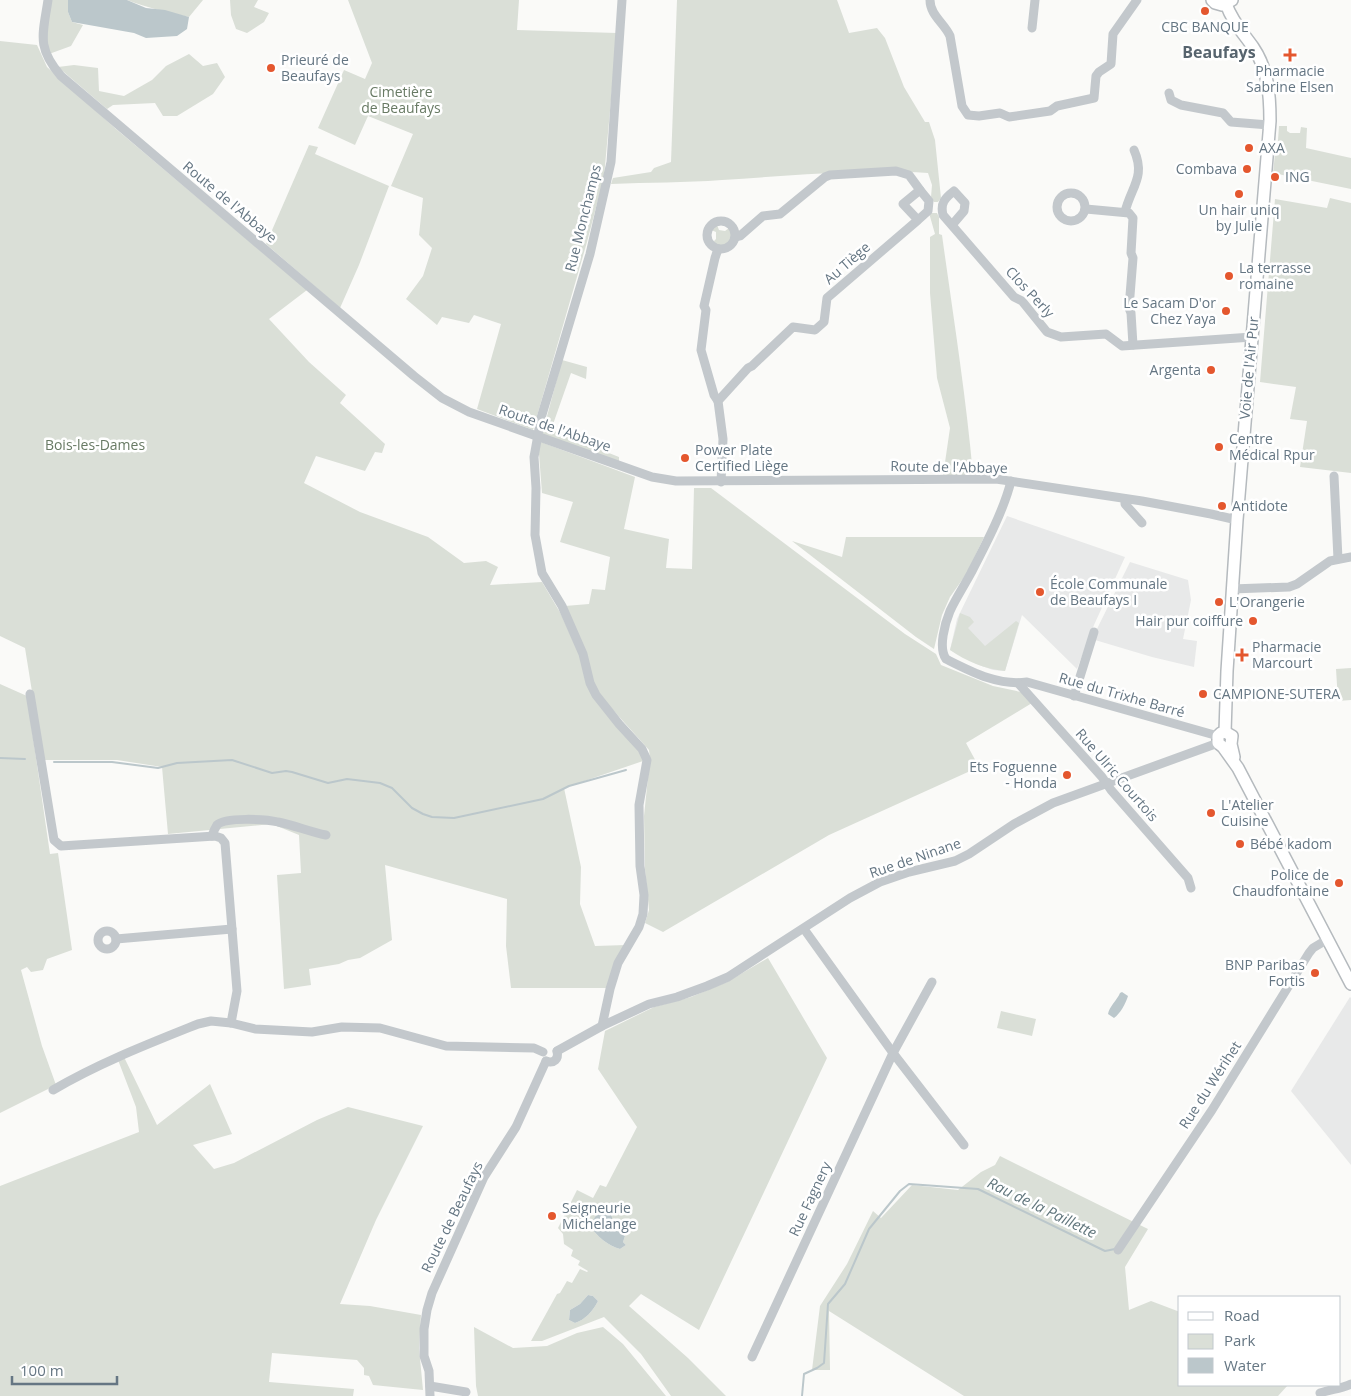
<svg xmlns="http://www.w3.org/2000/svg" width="1351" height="1396" font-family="'Open Sans',sans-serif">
<rect width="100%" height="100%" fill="#fafaf8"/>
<g fill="#e8e9e9">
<path d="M1007 516 1125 557 1094 625 1077 669 1022 615 1005 671 993 670 979 665 950 650 957 619Z"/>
<path d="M1130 562 1188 580 1191 600 1183 639 1197 641 1194 667 1152 657 1095 640 1096 631Z"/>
<path d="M1350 997 1351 998V1165L1291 1091Z"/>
</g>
<g fill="#dadfd7" fill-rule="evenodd">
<path d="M50 0H68V12L72 22 83 25 71 46 49 54 44 39Z"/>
<path d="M127 0H203L189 17C168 12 147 8 127 0Z"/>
<path d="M230 0H258L254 7 269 13 264 22 247 33 236 29 231 15Z"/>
<path d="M348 0H519L517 30 617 33 604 177 587 242 533 430 477 409 501 324 474 315 469 323 442 317 437 325 406 299 423 276 432 248 419 235 423 198 391 186 413 134 368 116 355 145 318 128 344 70 365 79 372 63Z"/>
<path d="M677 0H837L849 33 877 28 885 38 904 87 925 122H929L935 140 941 198 938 202H934L931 197 932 185 928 173C859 168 790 176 722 180 685 183 648 182 611 184L613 178 651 172 654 168 671 162Z"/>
<path d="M0 41 37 45 47 67 116 129 307 290 269 319 309 362 346 395 340 403 385 444 382 453 375 452 365 471 316 456 304 483 360 512 428 537 464 563 486 561 498 567 490 585 542 582 561 614 582 661 590 689 640 751 643 761 564 788 581 867 580 904 595 946 626 945 607 988H511L506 946 507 899 385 865 392 940 360 958 348 960 339 964 309 969 311 985 284 989 277 875 301 873 299 835 272 824 168 834 162 767 117 760H43L25 648 0 636Z"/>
<path d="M189 54 203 66 217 63 225 77 213 94 177 116H163L155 103 113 105 107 109 58 67 74 65 98 68 99 91 124 96 152 80 166 66Z"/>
<path d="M1279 126H1287V131L1290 133H1300L1301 127 1307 128 1306 148 1351 158V189L1273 173 1275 154H1277Z"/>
<path d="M309 145 318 147 315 154 389 186 359 265 340 308 266 244Z"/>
<path d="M1330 198 1351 203V473L1300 467 1307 421 1290 419 1296 387 1260 382 1275 199 1327 208Z"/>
<path d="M929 213H937L939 217V234L942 235C953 315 966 395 973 475L943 476 950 428 937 378 930 293V237L935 234Z"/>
<path d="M717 225 719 230 725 231 729 228 732 232 731 240C726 246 719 248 713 242L716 239V232L711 230Z"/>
<path d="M562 360 587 367 586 379 571 373 551 430 619 457V463L542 435Z"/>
<path d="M538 441 635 477 624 529 669 539 666 568 692 569 694 488H711L905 634 936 654 941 665 993 686 1021 692 1032 703 966 743 979 767 829 835 663 932 645 923 649 910 645 869 644 816 650 758 649 750 596 691 565 606 589 604 592 589 605 590 610 557 560 542 573 502 542 493Z"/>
<path d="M846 537H984L967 573 950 597 942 615 934 649 916 637 792 541 842 557Z"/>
<path d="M960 613 970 617 974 622 968 628 985 646 1016 621 1019 623 1005 671C985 669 966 661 950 650Z"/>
<path d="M1351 668V700L1338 701 1336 669Z"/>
<path d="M0 684 27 696 50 854 58 853 72 950 47 959 43 970 31 972 27 967 21 970 42 1046 56 1085 0 1113Z"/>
<path d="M768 958 827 1058 699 1330 641 1294 629 1306 688 1358 726 1396H671L641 1354 604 1317 542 1341H531L557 1294 560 1293 567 1281 572 1283 580 1269 587 1272 588 1271 578 1265 580 1261 571 1256 573 1250 564 1244 563 1234 558 1228 577 1190 593 1198 600 1185 606 1187 637 1127 598 1069 605 1031 654 1007 691 997 727 982ZM606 1208C611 1212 612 1217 612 1224L625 1236 623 1242 626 1245 620 1249C608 1246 597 1236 590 1226L597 1215ZM588 1295 593 1296 598 1301C593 1311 585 1320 575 1323L569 1320 570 1310 580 1304Z"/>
<path d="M1001 1011 1036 1019 1032 1036 997 1028Z"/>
<path d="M124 1057 157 1125 210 1084 232 1134 193 1145 214 1169 234 1163 317 1120 348 1107 423 1126 376 1220 340 1304 370 1306 421 1315 419 1348 423 1390 373 1385 369 1376 364 1375V1368L357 1360 272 1353 269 1382 354 1389 353 1396H0V1186L139 1132 136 1107 118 1060Z"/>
<path d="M1000 1156 1148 1229 1125 1267 1129 1310 1151 1301 1180 1312V1385H1288L1278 1396H964L829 1311 830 1370H812L820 1306 847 1264 873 1211 881 1218 912 1185 958 1190 981 1172 995 1165Z"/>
<path d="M474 1327 513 1348 547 1346 577 1333 603 1327 623 1344 666 1396H478L476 1386Z"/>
</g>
<g fill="#bbc7cb">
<path d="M68 0H127L146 8 165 10 189 17 187 29 177 36 146 38 134 33 72 22 68 12Z"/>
<path d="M1122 992 1128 996C1126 1003 1120 1014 1114 1018L1108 1014C1109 1007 1117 1000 1120 993Z"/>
<path d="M606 1208 612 1217V1224L625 1236 623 1242 626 1245 620 1249C608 1246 597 1236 590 1226 594 1219 598 1210 606 1208Z"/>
<path d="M588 1295 593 1296 598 1301C593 1311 585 1320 575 1323L569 1320 570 1310 580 1304Z"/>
</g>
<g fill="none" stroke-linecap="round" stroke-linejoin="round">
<g stroke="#bbc7cb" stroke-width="2">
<path d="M0 758 25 759"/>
<path d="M54 762H112L158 768 177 763 232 760 272 773 286 771 292 772 328 783 347 779 380 783 392 788 412 808 423 814 432 817 454 818 543 799 569 786 626 770"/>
<path d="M802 1396 804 1374 817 1368 824 1363 828 1304 845 1284 869 1229 900 1191 909 1184 978 1189 1105 1251 1115 1249"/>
</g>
<defs>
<g id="major">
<path d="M1212 0 1215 3 1222 5 1232 0"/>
<path d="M1225 732 1227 671 1237 520 1270 121C1270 94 1268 69 1253 47 1243 33 1232 21 1226 4"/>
<path d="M1225 732 1221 733 1218 736V743L1223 747 1238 768 1351 984"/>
<path d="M1225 732 1232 736 1231 744 1234 757"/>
</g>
</defs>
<use href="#major" stroke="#b5babe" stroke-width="14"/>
<g stroke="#c3c8cc" stroke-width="9">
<path d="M48 0C43 34 36 47 61 76L414 376 442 398 469 412 652 477 676 481 996 479 1142 501 1211 514 1237 520"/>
<path d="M930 0C930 15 944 23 950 36L962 106 968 115 979 116 1000 113 1009 117 1050 111 1057 106 1094 98 1096 76 1099 72 1111 64 1113 34 1137 0"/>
<path d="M1032 28 1035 0"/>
<path d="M1169 93 1171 100 1181 105 1223 113 1231 122 1269 125"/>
<circle cx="1071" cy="207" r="14"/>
<path d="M1086 209 1129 213 1133 218 1131 253 1133 258 1129 308 1131 313 1133 345"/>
<path d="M1125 212C1131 187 1146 177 1134 150"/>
<circle cx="721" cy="235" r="14"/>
<path d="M952 225 964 211 965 203 954 191C945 198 940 203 943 215L1014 297 1022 301 1047 332 1061 337 1106 334 1122 346 1252 337"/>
<path d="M736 237 740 236 763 216 780 214 825 177 830 175 896 171 909 175 920 190"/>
<path d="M718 401 714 395 701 350 706 310 704 306 715 258 718 249"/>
<path d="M1334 476 1338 559"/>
<path d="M1011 481C1004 510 985 546 971 573 964 586 956 598 950 611 945 623 938 648 946 659 972 672 998 686 1027 682L1218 736"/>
<path d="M721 482 723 439 718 401 748 368 752 366 793 327 815 330 824 322 827 298 918 220 928 211 929 201 920 190 903 204 918 220"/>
<path d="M1125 499V504L1142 523"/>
<path d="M1232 589 1289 587 1297 584 1330 561 1351 557"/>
<path d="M1018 683 1102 777 1111 790 1188 878 1191 888"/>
<path d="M30 694 54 840 61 846 215 836 221 838 225 843 237 991 231 1023"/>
<path d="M1074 696 1094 632"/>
<path d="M212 836C213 833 215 828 217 825 225 817 266 819 278 822 294 825 310 832 326 835"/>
<path d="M804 929 893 1053 964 1145"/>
<circle cx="107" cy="940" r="9"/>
<path d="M116 939 232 929"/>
<path d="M602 1026 610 989 618 963 639 927 643 914 644 895 640 866 639 805 647 760 642 749 619 724 596 695 590 683 583 654 562 606 542 573 535 535 536 488 534 457 541 418 590 254 611 162 622 0"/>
<path d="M557 1051 602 1026 649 1004 677 997 707 986 728 977 850 898 880 882 909 872 955 861 969 854 1014 824 1053 803 1218 743"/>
<path d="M546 1061C554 1064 559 1059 557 1051"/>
<path d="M53 1090C99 1063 148 1044 198 1024L211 1021 231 1023 255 1029 312 1032 342 1027 380 1028 446 1046 534 1048 543 1052"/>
<path d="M1118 1250 1212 1110 1309 953 1313 948 1328 939"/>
<path d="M752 1357 893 1053 932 982"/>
<path d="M430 1386 466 1392"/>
<path d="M1320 1393C1331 1389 1341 1389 1351 1384"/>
<path d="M430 1396 429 1371 424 1356V1329L427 1310 432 1293 484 1177 516 1127 546 1061"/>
</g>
<use href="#major" stroke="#fff" stroke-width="11"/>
</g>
<g fill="#e4572e" stroke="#fff" stroke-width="2">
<circle cx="1205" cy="11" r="5"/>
<path d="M1287.5 47.5h5v5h5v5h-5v5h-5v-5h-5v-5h5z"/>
<circle cx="271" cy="68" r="5"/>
<circle cx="1249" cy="148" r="5"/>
<circle cx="1247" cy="169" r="5"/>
<circle cx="1275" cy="177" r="5"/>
<circle cx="1239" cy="194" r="5"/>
<circle cx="1229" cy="276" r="5"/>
<circle cx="1226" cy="311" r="5"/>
<circle cx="1211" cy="370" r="5"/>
<circle cx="1219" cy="447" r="5"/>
<circle cx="685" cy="458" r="5"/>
<circle cx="1222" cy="506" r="5"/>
<circle cx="1040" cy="592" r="5"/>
<circle cx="1219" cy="602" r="5"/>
<circle cx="1253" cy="621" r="5"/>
<path d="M1239.5 647.5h5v5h5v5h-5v5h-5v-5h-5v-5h5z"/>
<circle cx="1203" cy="694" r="5"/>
<circle cx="1067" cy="775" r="5"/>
<circle cx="1211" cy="813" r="5"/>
<circle cx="1240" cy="844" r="5"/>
<circle cx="1339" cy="883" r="5"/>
<circle cx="1315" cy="973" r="5"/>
<circle cx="552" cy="1216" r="5"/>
</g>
<g text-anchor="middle" stroke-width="5" stroke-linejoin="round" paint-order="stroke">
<g font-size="14" fill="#657683" stroke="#fff" text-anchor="start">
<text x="1205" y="32" text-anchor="middle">CBC BANQUE</text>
<text x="281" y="65">Prieuré de<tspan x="281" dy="16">Beaufays</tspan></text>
<text x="1290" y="76" text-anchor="middle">Pharmacie<tspan x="1290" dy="16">Sabrine Elsen</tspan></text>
<text x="1259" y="153">AXA</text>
<text x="1237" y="174" text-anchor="end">Combava</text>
<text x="1285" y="182">ING</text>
<text x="1239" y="215" text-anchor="middle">Un hair uniq<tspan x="1239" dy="16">by Julie</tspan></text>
<text x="1239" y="273">La terrasse<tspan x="1239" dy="16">romaine</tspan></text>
<text x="1216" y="308" text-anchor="end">Le Sacam D'or<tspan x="1216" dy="16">Chez Yaya</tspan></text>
<text x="1201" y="375" text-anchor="end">Argenta</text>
<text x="1229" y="444">Centre<tspan x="1229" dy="16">Médical Rpur</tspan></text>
<text x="695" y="455">Power Plate<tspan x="695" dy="16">Certified Liège</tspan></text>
<text x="1232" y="511">Antidote</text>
<text x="1050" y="589">École Communale<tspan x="1050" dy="16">de Beaufays I</tspan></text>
<text x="1229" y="607">L'Orangerie</text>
<text x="1243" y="626" text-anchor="end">Hair pur coiffure</text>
<text x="1252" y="652">Pharmacie<tspan x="1252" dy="16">Marcourt</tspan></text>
<text x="1213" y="699">CAMPIONE-SUTERA</text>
<text x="1057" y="772" text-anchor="end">Ets Foguenne<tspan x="1057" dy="16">- Honda</tspan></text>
<text x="1221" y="810">L'Atelier<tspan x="1221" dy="16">Cuisine</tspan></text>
<text x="1250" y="849">Bébé kadom</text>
<text x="1329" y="880" text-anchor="end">Police de<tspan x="1329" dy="16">Chaudfontaine</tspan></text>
<text x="1305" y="970" text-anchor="end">BNP Paribas<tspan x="1305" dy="16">Fortis</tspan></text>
<text x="562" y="1213">Seigneurie<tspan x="562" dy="16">Michelange</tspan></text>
</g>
<g font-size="14" fill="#687a64" stroke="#fff">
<text x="401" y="97">Cimetière<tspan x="401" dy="16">de Beaufays</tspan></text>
<text x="95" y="450">Bois-les-Dames</text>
</g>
<g font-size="14" fill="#657683" stroke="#fff">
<text transform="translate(230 202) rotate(40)" y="5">Route de l'Abbaye</text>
<text transform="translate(583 218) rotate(-76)" y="5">Rue Monchamps</text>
<text transform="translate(847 263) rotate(-41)" y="5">Au Tiège</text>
<text transform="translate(1030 292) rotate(47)" y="5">Clos Perly</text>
<text transform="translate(1249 368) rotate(-85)" y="5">Voie de l'Air Pur</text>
<text transform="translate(555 428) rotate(19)" y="5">Route de l'Abbaye</text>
<text transform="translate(949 467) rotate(1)" y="5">Route de l'Abbaye</text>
<text transform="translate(1122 695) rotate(16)" y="5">Rue du Trixhe Barré</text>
<text transform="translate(1117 775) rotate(49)" y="5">Rue Ulric Courtois</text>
<text transform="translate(915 858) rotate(-19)" y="5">Rue de Ninane</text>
<text transform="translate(1210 1085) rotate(-57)" y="5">Rue du Wérihet</text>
<text transform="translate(810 1199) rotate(-65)" y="5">Rue Fagnery</text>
<text transform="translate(452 1217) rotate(-64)" y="5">Route de Beaufays</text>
</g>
<g font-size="15" font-style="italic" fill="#60757c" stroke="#fff">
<text transform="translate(1042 1208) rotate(26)" y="5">Rau de la Paillette</text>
</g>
<g font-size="16" font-weight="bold" fill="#57646e" stroke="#fff">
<text x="1219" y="58">Beaufays</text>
</g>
</g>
<rect x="1178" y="1296" width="162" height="90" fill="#ffffff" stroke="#c1c8cd"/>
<rect x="1188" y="1312" width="25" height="8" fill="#ffffff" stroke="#c1c8cd"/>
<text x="1224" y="1321" font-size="15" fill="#657683">Road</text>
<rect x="1188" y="1334" width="25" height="15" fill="#dadfd7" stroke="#c1c8cd"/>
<text x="1224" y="1346" font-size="15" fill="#657683">Park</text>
<rect x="1188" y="1358" width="25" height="15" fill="#bbc7cb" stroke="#c1c8cd"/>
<text x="1224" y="1371" font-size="15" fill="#657683">Water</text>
<path d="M12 1376v8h105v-8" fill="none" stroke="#657683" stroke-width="2.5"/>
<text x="20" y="1376" font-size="15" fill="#657683" stroke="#ffffff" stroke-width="4" paint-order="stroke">100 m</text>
</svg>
